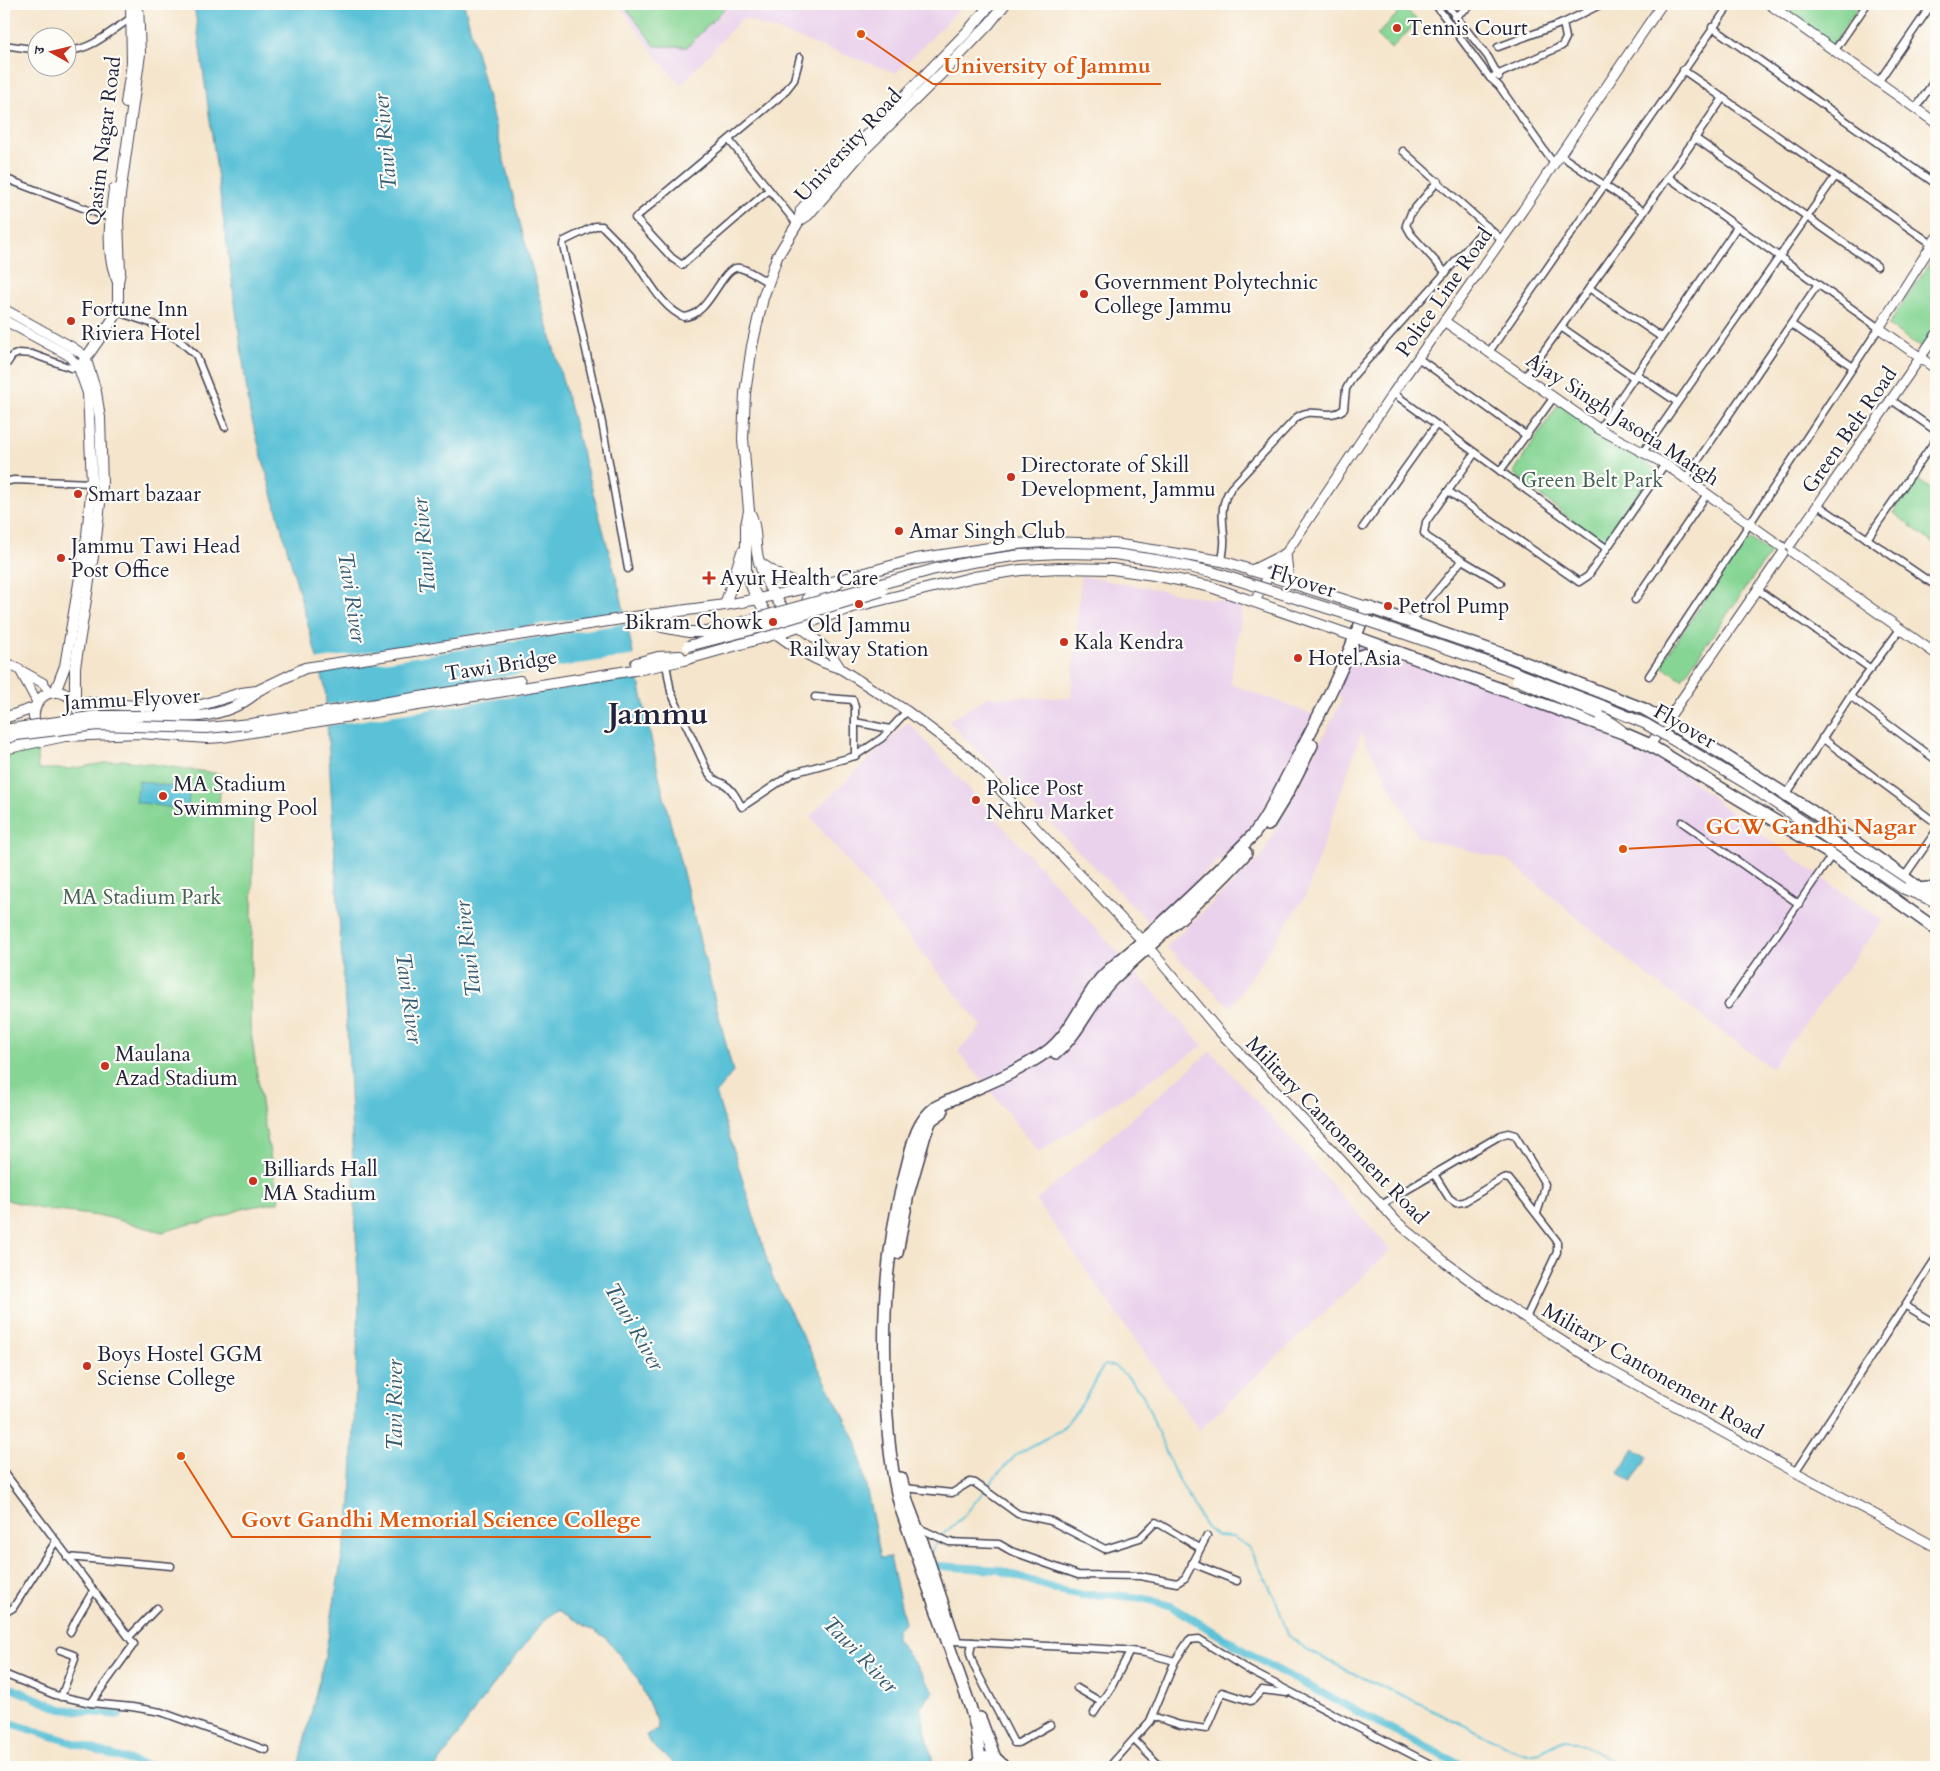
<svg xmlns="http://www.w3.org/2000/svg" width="1940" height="1771" font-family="Cardo,'Noto Serif Devanagari',serif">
<rect width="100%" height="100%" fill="#fdfcf7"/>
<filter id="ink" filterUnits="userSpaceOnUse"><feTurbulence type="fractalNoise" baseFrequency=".02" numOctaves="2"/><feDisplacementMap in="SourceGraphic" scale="10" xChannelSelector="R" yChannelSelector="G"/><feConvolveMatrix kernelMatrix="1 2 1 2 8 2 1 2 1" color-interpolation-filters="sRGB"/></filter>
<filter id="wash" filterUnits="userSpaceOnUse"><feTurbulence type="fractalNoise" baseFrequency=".0096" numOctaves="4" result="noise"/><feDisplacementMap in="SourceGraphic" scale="20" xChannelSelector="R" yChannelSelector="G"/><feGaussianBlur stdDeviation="1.12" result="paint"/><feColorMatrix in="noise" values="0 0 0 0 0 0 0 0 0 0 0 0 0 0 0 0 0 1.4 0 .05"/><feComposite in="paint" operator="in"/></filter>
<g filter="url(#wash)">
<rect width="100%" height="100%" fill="#f5e5cc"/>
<g fill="#ead1ec">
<path d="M619 4H965L896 73 742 18 681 85 651 50Z"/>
<path d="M1081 576 1243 605 1230 684 1314 715 1252 829 1150 923 948 721 988 697 1071 698Z"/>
<path d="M1361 639 1646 743 1724 807 1883 921 1771 1068 1645 974 1508 860 1419 838 1361 733 1306 895 1231 1007 1166 947 1262 856 1342 700 1335 687Z"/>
<path d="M908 722 1203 1046 1039 1152 958 1051 982 1026 810 816Z"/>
<path d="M1211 1051 1391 1250 1199 1430 1036 1200Z"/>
</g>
<g fill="#86d594" stroke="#547c68">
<path d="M623 4H729L687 47 655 46Z"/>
<path d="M1789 4H1861L1830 48 1782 13Z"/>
<path d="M1404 7 1418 21 1391 49 1377 35Z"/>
<path d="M1936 254V326L1921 348 1888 325Z"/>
<path d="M1559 403 1657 470 1604 546 1513 473Z"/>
<path d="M1917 479 1936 493V546L1893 512Z"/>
<path d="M1747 537 1770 553 1682 679 1660 665Z"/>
<path d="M37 747 38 769H69L123 760 221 774 219 806 254 812 250 1025 263 1116 279 1202 245 1208 202 1223H194L162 1232 107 1217 41 1209 4 1199V756Z"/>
</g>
<g fill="#5ac1d7" stroke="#3e7289">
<path d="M194 4H464L522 231 620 592 661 785 733 1072 716 1093 772 1276 857 1443 881 1558 890 1557 905 1623 896 1630V1638L934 1691 920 1707 934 1767H677L649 1742 646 1735 658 1730 657 1721 636 1676 605 1637 558 1610 546 1618 481 1701 436 1767H298L325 1656 351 1504 359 1302 348 1047 335 860 325 687 250 413Z"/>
<path d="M139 781 190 790 187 810 136 802Z"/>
<path d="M1634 1449 1648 1457 1632 1482 1619 1473Z"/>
</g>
<g fill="#f5e5cc">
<path d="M626 611 629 623 319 672 315 660Z"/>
<path d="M636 655 641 676 325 726 324 705Z"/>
</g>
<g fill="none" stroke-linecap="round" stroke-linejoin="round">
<path stroke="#5ac1d7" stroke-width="2" d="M930 1553 940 1537 964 1516 996 1476 1017 1454 1061 1430 1082 1404 1104 1365 1114 1366 1127 1376 1143 1395 1172 1467 1205 1527 1217 1536 1233 1537 1249 1547 1276 1600 1288 1635 1309 1651 1361 1677 1421 1704 1514 1750 1527 1754 1540 1752 1564 1740 1576 1741 1622 1767"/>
<g stroke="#5ac1d7" stroke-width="8">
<path d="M926 1569 939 1566 999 1570 1058 1590 1082 1595H1113L1142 1598 1171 1606 1270 1666 1464 1767"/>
<path d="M4 1685 61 1709 119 1715"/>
<path d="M4 1721 150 1767"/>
</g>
</g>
</g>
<g filter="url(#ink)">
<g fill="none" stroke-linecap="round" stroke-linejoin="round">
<defs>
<g id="street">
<path d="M1435 4 1490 78 1499 86 1554 164"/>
<path d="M1446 4 1488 57 1499 77"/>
<path d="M1454 17 1473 4"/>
<path d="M1712 27 1936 184"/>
<path d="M4 45 38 50"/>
<path d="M1498 47 1563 23 1602 4"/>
<path d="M1835 50 1867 4"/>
<path d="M68 51C93 49 111 31 131 18"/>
<path d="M1683 70 1932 244"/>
<path d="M1490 78 1562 46 1566 38 1563 23"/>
<path d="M1879 81 1932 4"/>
<path d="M1916 108 1936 78"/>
<path d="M1695 138 1877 266"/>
<path d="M729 140 797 224"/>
<path d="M1403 151 1502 240"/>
<path d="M1560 155 1644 212"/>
<path d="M4 178 112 219"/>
<path d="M1438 181 1411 213 1406 225 1411 234 1446 273"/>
<path d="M769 190 682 265 672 258 635 218 783 94 794 80 800 57"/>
<path d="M1589 288 1661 337"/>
<path d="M118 312 153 324 180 341 196 355 225 427"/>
<path d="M1791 324 1853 367"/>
<path d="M1561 327 1633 377"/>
<path d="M1489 352 1730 4"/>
<path d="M1418 358 1527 436"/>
<path d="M4 368 12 356 19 353 32 354 71 368H79"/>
<path d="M1636 374 1677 402"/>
<path d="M1525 377 1644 212 1723 98"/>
<path d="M1393 393 1606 548"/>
<path d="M1890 399 1936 431"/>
<path d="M1599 429 1737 227"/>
<path d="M1643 452 1835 177"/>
<path d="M1475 453 1426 522 1424 533 1427 537 1462 560 1501 583"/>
<path d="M1500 471 1554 397"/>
<path d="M1686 478 1818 284"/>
<path d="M4 482 14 480 92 483"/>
<path d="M1448 491 1579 582 1588 576 1665 464"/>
<path d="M1818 505 1936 586"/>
<path d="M1363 527 1436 425"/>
<path d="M1867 539 1936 439"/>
<path d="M1222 561C1223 553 1225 545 1224 537 1223 517 1219 506 1231 488L1297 417C1313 406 1329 421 1344 409L1346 389 1354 375 1487 226"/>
<path d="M628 569 602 423 563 245 564 241 595 226H602C611 235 621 245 630 255 646 274 659 306 684 317 711 316 722 263 740 268 749 270 759 278 768 282"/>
<path d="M1758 590 1871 669"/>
<path d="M1635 600 1707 494"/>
<path d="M1410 623 1462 560"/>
<path d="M666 664 671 692 708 772C713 780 716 780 724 784 733 789 737 799 742 807L793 773 855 756 882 738 907 711"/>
<path d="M1649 676 1879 328 1668 177"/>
<path d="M1850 696 1936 760"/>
<path d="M815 697 853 700 855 707V722L890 729"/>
<path d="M1822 738 1936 823"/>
<path d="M855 756V722"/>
<path d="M1786 795 1850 696 1901 628"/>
<path d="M1682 822 1799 904"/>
<path d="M1904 877 1936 831"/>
<path d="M1728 1005 1832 855"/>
<path d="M1434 1174 1449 1198 1456 1203 1464 1202 1503 1178 1509 1179 1557 1241V1252L1526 1318"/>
<path d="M1381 1205 1501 1135 1508 1133 1515 1135 1545 1184 1543 1195 1537 1213"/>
<path d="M1906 1306 1936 1324"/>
<path d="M4 1472 134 1644 91 1703 55 1695 4 1674"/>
<path d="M1795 1472 1936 1258"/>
<path d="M904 1488 952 1493 970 1482 975 1483 1018 1514 1051 1521 1105 1549 1140 1538 1156 1522 1200 1548"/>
<path d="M917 1527 949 1542 999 1544 1011 1551 1078 1575 1140 1576 1177 1583 1185 1578 1207 1536"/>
<path d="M67 1557 171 1566"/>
<path d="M1192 1563 1237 1581"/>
<path d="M4 1609 8 1611 13 1608 56 1541"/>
<path d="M70 1632 77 1618 93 1591"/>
<path d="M129 1637 157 1608"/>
<path d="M954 1641 1123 1650 1145 1653 1175 1661 1189 1640 1199 1639 1250 1671 1436 1767"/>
<path d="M972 1642 970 1654 974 1666 1014 1743H1018L1050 1725"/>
<path d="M60 1650 74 1655 75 1659 61 1697"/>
<path d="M1077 1688 1101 1702"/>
<path d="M91 1703 132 1707 161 1712 266 1750"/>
<path d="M1094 1713 1112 1686 1130 1651"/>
<path d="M1152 1716 1180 1725 1206 1729 1222 1692 1250 1701 1253 1700 1262 1690 1287 1693"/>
<path d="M1134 1740 1159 1765V1767"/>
<path d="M1109 1767 1150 1721 1175 1661"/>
</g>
<g id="secondary">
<path d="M1769 4 1936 123"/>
<path d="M1936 238 1879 328 1936 369"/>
<path d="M4 309 72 347 82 354 86 360"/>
<path d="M4 320 68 355 79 368"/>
<path d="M1444 321 1599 429 1665 464 1782 547"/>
<path d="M1790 545 1936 335"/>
<path d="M1792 552 1936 654"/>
<path d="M1286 553 1289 583"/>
<path d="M1250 571 1284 554"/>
<path d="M1255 601 1268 577 1286 553 1393 393 1523 210 1662 4"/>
<path d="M800 627 817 640 831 654 841 669 907 711 971 759 1149 948 1218 1030 1331 1149 1397 1222 1445 1262 1491 1296 1597 1363 1795 1472 1936 1547"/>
<path d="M776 634C799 651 815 661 841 669"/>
<path d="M4 661 43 683 51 693"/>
<path d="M21 672 37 702"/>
<path d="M1650 745 1783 553"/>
</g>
<g id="primary">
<path d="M126 103 132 63 131 4"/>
<path d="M114 189C110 219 105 254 118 282"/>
<path d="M799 221 808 215 863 151 947 68 989 24 1005 4"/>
<path d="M86 360 96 392 100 418 102 486 96 538 75 667V702L170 708 195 707 241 693 257 691 305 668 634 617 725 605 758 599 840 580 916 559 1016 544 1045 542 1114 544 1222 561 1367 607"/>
<path d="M749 511C756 523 755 538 757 553 761 575 774 599 789 615"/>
<path d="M760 563 781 577 805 587"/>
<path d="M725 605 742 552"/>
<path d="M810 612 807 603 808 597 833 587 837 584"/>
<path d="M642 616 662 627"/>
<path d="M770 621 753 590 746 572V525L749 511 743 439 745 393 752 346 763 298 777 257 799 221 801 210 849 153 968 31 991 4"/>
<path d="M636 663 658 657 680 656"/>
<path d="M55 692 65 666 87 536 92 483 88 393 79 368 118 312V282L120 272 118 221 120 195 140 54 138 4"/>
<path d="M1599 714 1621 730"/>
<path d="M141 716C181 718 222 721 255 694"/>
<path d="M4 718 34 708"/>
<path d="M251 724 520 681"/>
<path d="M65 736 140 733 207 738 222 737 646 668 684 660 776 634 853 607 974 577 1021 570 1061 568 1112 569 1154 575 1208 586 1356 637"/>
<path d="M4 749 65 736C73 729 81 721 78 710 77 704 72 698 67 695 39 679 15 728 55 738"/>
<path d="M1902 888 1931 900"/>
</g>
<g id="highway">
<path d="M1356 637 1623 733 1646 743 1832 855 1936 929"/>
<path d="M1353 658 1371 653H1391"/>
<path d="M1268 825 1288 792 1312 745"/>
<path d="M1919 889 1927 888 1936 890"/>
<path d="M1056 1053C1080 1032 1090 1002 1112 980 1157 938 1205 899 1246 853"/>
<path d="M897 1253 908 1194 925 1135 931 1120 942 1112"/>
<path d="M901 1478 908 1504 922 1541 954 1638"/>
<path d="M980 1718 995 1758"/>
<path d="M980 1760 976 1727 970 1706 901 1509C891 1473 888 1437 886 1400 882 1321 885 1251 905 1174 912 1149 914 1123 936 1107 972 1089 1012 1076 1045 1053 1071 1035 1081 1002 1101 978 1114 964 1130 953 1144 940 1181 906 1218 871 1253 835 1269 815 1279 791 1291 769 1319 716 1346 664 1367 607L1508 656 1644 709 1719 752 1813 812 1904 877 1936 902"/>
<path d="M975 1767C982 1754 996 1754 1003 1767"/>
</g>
</defs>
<use href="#street" stroke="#423f51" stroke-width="9"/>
<use href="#secondary" stroke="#423f51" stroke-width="11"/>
<use href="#primary" stroke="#423f51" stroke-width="12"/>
<use href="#highway" stroke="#423f51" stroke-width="14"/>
<use href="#street" stroke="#fff" stroke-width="6"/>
<use href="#secondary" stroke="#fff" stroke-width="9"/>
<use href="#primary" stroke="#fff" stroke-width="10"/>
<use href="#highway" stroke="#fff" stroke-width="11"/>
<defs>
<g id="primary-bridge">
<path d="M662 627 689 632H707L935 569 972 562 1021 555 1061 553 1114 554 1156 560 1212 572 1359 618 1504 668 1603 706 1646 724 1747 784 1902 888"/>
<path d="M688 646 762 627 882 591"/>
<path d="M1517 680 1599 714"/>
<path d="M4 730 97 716H141"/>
<path d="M4 739 17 735 97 725 206 728 251 724"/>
</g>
</defs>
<use href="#primary-bridge" stroke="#423f51" stroke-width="12" stroke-linecap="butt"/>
<use href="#primary-bridge" stroke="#fff" stroke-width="10"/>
</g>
</g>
<g fill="#c8321e" stroke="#fdfcf7" stroke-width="2">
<circle cx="1397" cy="28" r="5"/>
<circle cx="1084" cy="294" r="5"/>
<circle cx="71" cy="321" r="5"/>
<circle cx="1011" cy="477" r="5"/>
<circle cx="78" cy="494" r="5"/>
<circle cx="899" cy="531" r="5"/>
<circle cx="61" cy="558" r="5"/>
<path d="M706.5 570.5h5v5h5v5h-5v5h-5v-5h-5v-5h5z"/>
<circle cx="859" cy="604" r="5"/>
<circle cx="1388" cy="606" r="5"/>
<circle cx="773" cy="622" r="5"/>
<circle cx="1064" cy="642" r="5"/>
<circle cx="1298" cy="658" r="5"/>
<circle cx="163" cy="796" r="5"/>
<circle cx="976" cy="800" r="5"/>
<circle cx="105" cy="1066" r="5"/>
<circle cx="253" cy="1181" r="5"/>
<circle cx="87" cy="1366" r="5"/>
</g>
<g text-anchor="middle" stroke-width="4.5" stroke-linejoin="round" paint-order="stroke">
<g font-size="21" fill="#22223b" stroke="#fdfcf7" text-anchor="start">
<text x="1407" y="35">Tennis Court</text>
<text x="1094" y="289">Government Polytechnic<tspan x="1094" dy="24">College Jammu</tspan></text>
<text x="81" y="316">Fortune Inn<tspan x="81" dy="24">Riviera Hotel</tspan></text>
<text x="1021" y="472">Directorate of Skill<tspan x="1021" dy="24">Development, Jammu</tspan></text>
<text x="88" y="501">Smart bazaar</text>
<text x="909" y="538">Amar Singh Club</text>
<text x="71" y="553">Jammu Tawi Head<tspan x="71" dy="24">Post Office</tspan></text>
<text x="720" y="585">Ayur Health Care</text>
<text x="1398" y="613">Petrol Pump</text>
<text x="763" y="629" text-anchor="end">Bikram Chowk</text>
<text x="859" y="632" text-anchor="middle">Old Jammu<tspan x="859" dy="24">Railway Station</tspan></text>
<text x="1074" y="649">Kala Kendra</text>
<text x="1308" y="665">Hotel Asia</text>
<text x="173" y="791">MA Stadium<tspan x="173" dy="24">Swimming Pool</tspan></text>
<text x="986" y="795">Police Post<tspan x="986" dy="24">Nehru Market</tspan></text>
<text x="115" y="1061">Maulana<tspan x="115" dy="24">Azad Stadium</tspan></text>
<text x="263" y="1176">Billiards Hall<tspan x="263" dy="24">MA Stadium</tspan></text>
<text x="97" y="1361">Boys Hostel GGM<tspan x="97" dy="24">Sciense College</tspan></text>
</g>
<g font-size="21" fill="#22223b" stroke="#fdfcf7">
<text transform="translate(103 141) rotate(-83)" y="7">Qasim Nagar Road</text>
<text transform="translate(848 145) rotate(-47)" y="7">University Road</text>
<text transform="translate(1444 292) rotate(-55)" y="7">Police Line Road</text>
<text transform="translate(1623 419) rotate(33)" y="7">Ajay Singh Jasotia Margh</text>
<text transform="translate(1849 430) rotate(-55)" y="7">Green Belt Road</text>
<text transform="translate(1303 581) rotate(17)" y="7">Flyover</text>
<text transform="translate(501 665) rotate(-9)" y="7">Tawi Bridge</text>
<text transform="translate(132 699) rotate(-3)" y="7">Jammu Flyover</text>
<text transform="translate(1685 726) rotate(30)" y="7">Flyover</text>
<text transform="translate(1337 1130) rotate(46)" y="7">Military Cantonement Road</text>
<text transform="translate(1653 1371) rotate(30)" y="7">Military Cantonement Road</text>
</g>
<g font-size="21" fill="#45615a" stroke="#fdfcf7">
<text x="1592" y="487">Green Belt Park</text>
<text x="142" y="904">MA Stadium Park</text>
</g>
<g font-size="22" font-style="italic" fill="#365a72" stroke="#fdfcf7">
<text transform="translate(384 142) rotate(-95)" y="8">Tawi River</text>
<text transform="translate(423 546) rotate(-95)" y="8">Tawi River</text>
<text transform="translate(353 597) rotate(81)" y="8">Tavi River</text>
<text transform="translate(467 949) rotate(-97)" y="8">Tawi River</text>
<text transform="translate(410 998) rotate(82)" y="8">Tavi River</text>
<text transform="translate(635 1326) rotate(60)" y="8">Tawi River</text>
<text transform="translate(394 1405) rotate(-90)" y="8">Tavi River</text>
<text transform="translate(861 1654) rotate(46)" y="8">Tawi River</text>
</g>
<g font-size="31" font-weight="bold" fill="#22223b" stroke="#fdfcf7">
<text x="658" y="724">Jammu</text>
</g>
</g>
<path fill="none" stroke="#de560e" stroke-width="2" d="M861 34L933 84H1161M1623 849L1695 845H1926M181 1456L232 1537H651"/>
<g fill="#de560e" stroke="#fdfcf7" stroke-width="2">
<circle cx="861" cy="34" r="5"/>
<circle cx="1623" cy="849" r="5"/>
<circle cx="181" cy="1456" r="5"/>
</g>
<g font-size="22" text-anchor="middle" font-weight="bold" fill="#de560e" stroke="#fdfcf7" stroke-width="4.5" stroke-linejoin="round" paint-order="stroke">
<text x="1047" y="73">University of Jammu</text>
<text x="1811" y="834">GCW Gandhi Nagar</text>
<text x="441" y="1527">Govt Gandhi Memorial Science College</text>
</g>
<rect width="1940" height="1771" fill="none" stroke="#fdfcf7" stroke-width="20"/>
<g transform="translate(52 52) rotate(278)"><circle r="24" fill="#fdfcf7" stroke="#a5a5ac"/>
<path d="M0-4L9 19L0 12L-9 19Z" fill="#c8321e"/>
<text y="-8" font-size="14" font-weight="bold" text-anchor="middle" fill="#22223b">उ</text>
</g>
</svg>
